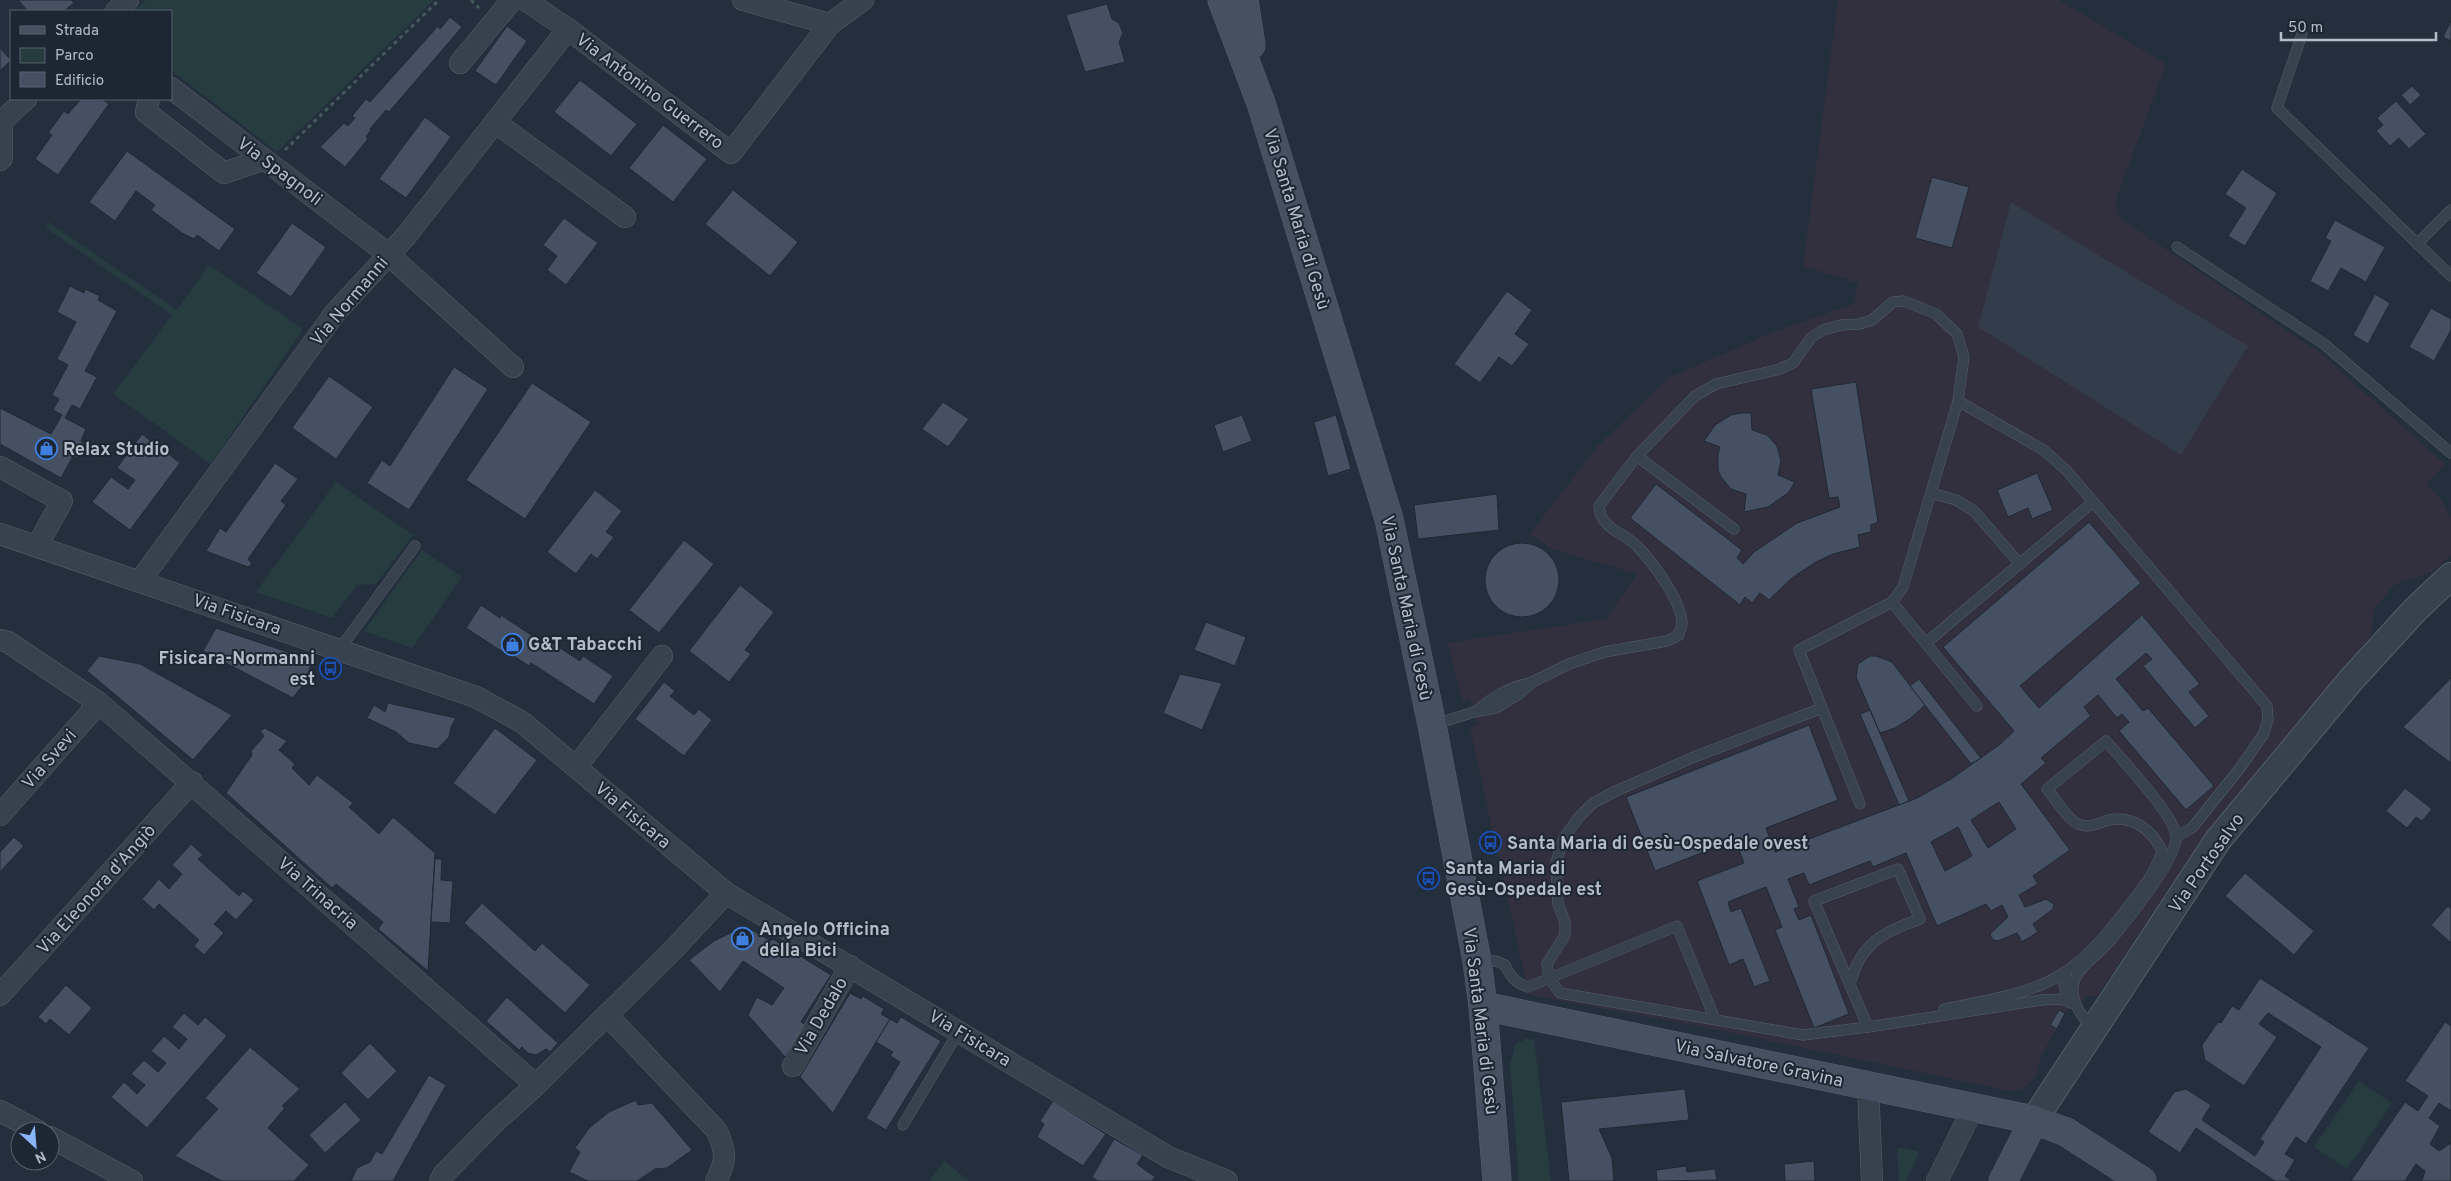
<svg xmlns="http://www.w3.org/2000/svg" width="2451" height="1181" font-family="Overpass,sans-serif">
<rect width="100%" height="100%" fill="#242f3e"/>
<path fill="#32303f" d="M1838 0H2059L2166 64 2115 202 2121 219 2319 352 2445 464 2426 485 2440 498 2451 519V555L2432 572 2395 584 2375 608 2370 637 2208 833 2097 996H2089L2065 1013 2041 1056 2036 1076 2024 1088 2018 1090 2011 1091 1699 1026 1529 995 1470 728 1478 724 1470 699 1463 702 1447 643 1606 619 1637 574 1552 549 1530 534 1596 448 1668 378 1776 331 1854 304 1858 283 1803 266Z"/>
<path fill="#323c4b" d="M2011 202 2248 346 2181 455 1978 327Z"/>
<g fill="#263c3f">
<path d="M146 0H434L277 152 171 70V11H135Z"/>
<path d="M48 222 177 310 209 265 303 329 211 464 113 394 172 315 46 228Z"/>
<path d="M336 482 413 535 376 584 357 585 332 618 256 592Z"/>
<path d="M422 550 462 577 412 648 364 631Z"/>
<path d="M1525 1039H1534L1551 1181H1519L1510 1065 1515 1045Z"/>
<path d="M2359 1081 2392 1103 2347 1169 2314 1147Z"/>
<path d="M1897 1147 1919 1152 1906 1181H1899Z"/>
<path d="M944 1161 969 1181H929Z"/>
</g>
<g fill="#455162" stroke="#1f2835" fill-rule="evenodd">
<path d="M18 0H71L74 3 64 11H28Z"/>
<path d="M1107 4 1112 19 1119 23 1123 33 1119 42 1125 62 1085 72 1066 15Z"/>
<path d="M450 17 462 27 389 112 386 110 370 129 371 130 366 137 368 139 345 167 320 147 344 123 348 126 355 118 352 116 366 99 370 102 438 26 440 29Z"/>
<path d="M2451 21V41L2443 37Z"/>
<path d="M507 26 527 41 496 85 475 71Z"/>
<path d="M0 48 11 60 0 71Z"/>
<path d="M580 80 637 124 611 156 554 112Z"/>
<path d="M2412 86 2421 95 2410 105 2401 95Z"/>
<path d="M81 99H102L109 104 58 175 35 159 52 135 48 133 64 111 68 114Z"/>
<path d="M2396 101 2426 134 2409 149 2399 138 2390 146 2376 131 2383 125 2377 118Z"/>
<path d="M425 117 451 137 406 198 379 179Z"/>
<path d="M663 125 707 159 673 202 629 168Z"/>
<path d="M127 151 235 229 219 251 197 235 194 239 182 233 151 210 155 205 136 191 115 221 89 202Z"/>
<path d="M2242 169 2277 193 2245 246 2228 236 2246 208 2225 194Z"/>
<path d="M1932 177 1969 187 1952 248 1915 238Z"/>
<path d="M733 190 798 242 770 276 705 224Z"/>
<path d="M564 218 598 243 566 285 547 270 557 256 543 245Z"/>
<path d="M2335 220 2385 247 2366 282 2341 268 2328 291 2310 281 2331 241 2325 238Z"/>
<path d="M292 223 326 247 291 297 256 273Z"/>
<path d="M70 286 84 293 85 289 100 296 98 300 117 311 85 371 97 377 80 409 72 405 65 418 86 429 81 441 84 443 77 458 73 456 61 478 0 444V408L51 434 62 415 53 410 59 399 52 395 68 365 57 359 76 322 57 312Z"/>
<path d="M1507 291 1532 310 1515 334 1529 344 1512 366 1499 357 1480 383 1454 364Z"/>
<path d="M2375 294 2390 303 2368 344 2353 335Z"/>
<path d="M2431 308 2451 319V330L2434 361 2409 347Z"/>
<path d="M454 367 488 389 409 510 367 483 382 460 390 466Z"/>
<path d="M329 376 373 407 336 459 292 428Z"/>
<path d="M1856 382 1878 522 1871 525V532L1858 535 1860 547 1833 554 1816 562 1792 578 1769 600 1760 593 1752 603 1745 597 1740 605 1630 518 1656 484 1742 550 1737 558 1743 564 1754 552 1797 523 1840 507 1838 497 1829 498 1811 389Z"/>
<path d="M532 383 591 422 525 519 466 480Z"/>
<path d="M943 402 969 419 948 447 922 429Z"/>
<path d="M1741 413H1751L1752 430 1767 435 1777 446 1781 461 1778 475 1795 482 1788 493 1768 507 1744 512 1746 494 1731 489 1721 477 1718 470V454L1720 447 1704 441 1715 425 1731 415Z"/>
<path d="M1242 415 1252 441 1223 452 1214 425Z"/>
<path d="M1336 415 1351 469 1328 476 1314 422Z"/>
<path d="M142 434 180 463 130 530 92 502 111 477 128 489 135 480 117 468Z"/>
<path d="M275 463 298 479 281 501 286 505 248 559 252 564 248 567 206 551 220 528 226 532Z"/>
<path d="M2037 473 2053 510 2032 519 2028 508 2008 517 1997 490Z"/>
<path d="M595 490 622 511 606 532 614 537 597 559 591 554 576 574 547 552Z"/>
<path d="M1497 494 1499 530 1418 539 1414 505Z"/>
<path d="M2089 522 2141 583 2020 686 2039 708 2142 615 2200 684 2189 692 2209 716 2195 728 2143 666 2152 659 2146 653 2116 679 2143 711 2148 708 2214 786 2186 810 2119 731 2129 722 2122 714 2117 718 2098 695 2084 707 2091 716 2041 758 2046 763 2021 784 2070 850 2033 876 2038 884 2019 895 2025 907 2046 899 2054 904 2053 909 2033 924 2038 932 2022 942 2017 933 1998 941 1993 940 1990 934 2008 917 2002 905 1991 911 1986 904 1937 926 1906 853 1873 867 1870 861 1809 885 1804 873 1788 879 1799 907 1794 909 1799 920 1811 915 1849 1014 1814 1028 1775 930 1782 927 1766 887 1728 902 1731 912 1741 908 1770 981 1754 987 1743 959 1729 965 1697 881 1744 863 1735 840 1655 871 1626 797 1809 725 1838 800 1766 828 1775 852 1917 798 1951 779 1999 745 2014 731 1943 647ZM1999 802 2016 829 1988 848 1971 820ZM1958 827 1972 856 1945 871 1931 842Z"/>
<path d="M684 540 714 564 659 633 629 610Z"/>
<circle cx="1522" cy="580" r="37"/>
<path d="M740 585 774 612 745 650 751 654 729 682 689 651Z"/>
<path d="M481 605 500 618 501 615 548 646 551 642 580 661 583 656 613 676 594 704 531 663 529 666 508 652 506 654 466 628Z"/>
<path d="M1206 622 1246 637 1235 666 1194 650Z"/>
<path d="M216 628 312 660 306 681 293 698 203 651Z"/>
<path d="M99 656 140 664 232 715 193 760 87 671Z"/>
<path d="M1870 656H1876L1892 662 1925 705 1911 718 1895 728 1880 733 1856 677 1858 664Z"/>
<path d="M1180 674 1222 683 1202 730 1163 713Z"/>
<path d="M2451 678V763L2403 727Z"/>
<path d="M1919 679 1981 758 1971 764 1910 686Z"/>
<path d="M664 682 675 691 670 696 694 715 699 709 712 720 684 756 635 719Z"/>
<path d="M388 703 456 718 451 727 449 737 437 749 409 743 396 732 367 718 374 705 385 712Z"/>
<path d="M1870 710 1909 801 1899 805 1860 714Z"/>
<path d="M265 728 287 741 279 750 295 764 292 768 309 785 317 775 353 803 349 807 379 834 393 817 435 853 428 971 378 929 383 922 336 884 332 888 226 793 252 755 251 751 264 736 260 731Z"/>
<path d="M495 728 537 760 495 815 453 783Z"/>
<path d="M2405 788 2432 809 2422 821 2416 817 2407 828 2386 811Z"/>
<path d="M14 837 24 846 0 872V852Z"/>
<path d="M191 844 203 855 198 859 239 896 243 891 254 900 236 920 226 911 214 924 224 933 204 955 194 946 199 940 159 904 154 910 142 899 159 879 169 889 182 874 172 865Z"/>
<path d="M435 859H442L441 880 453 881 450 923 431 922Z"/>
<path d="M2245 873 2314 931 2294 955 2225 896Z"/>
<path d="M482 903 535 951 542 943 590 985 565 1013 464 923Z"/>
<path d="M2448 906 2451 909V943L2431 925Z"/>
<path d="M745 926 771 941 773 939 831 975 801 1022 806 1025 785 1057 748 1015 757 997 772 1005 784 988 743 961 720 992 689 960 714 941Z"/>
<path d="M2260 978 2369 1048 2306 1144 2296 1137 2285 1154 2295 1160 2285 1176 2292 1181H2275L2196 1128 2180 1153 2148 1132 2174 1092 2186 1089 2211 1105 2202 1120 2255 1156 2264 1142 2260 1139 2321 1047 2268 1013 2259 1024 2277 1037 2244 1086 2205 1060 2202 1045 2218 1022 2221 1023 2232 1006 2239 1010Z"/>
<path d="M66 985 92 1008 69 1035 50 1019 46 1024 38 1017Z"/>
<path d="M850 993 861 999 863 996 884 1009 881 1014 890 1019 833 1113 800 1077Z"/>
<path d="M507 997 558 1043 550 1052 546 1049 536 1055 528 1053 522 1047 519 1050 486 1021Z"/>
<path d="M2059 1010 2065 1013 2057 1029 2050 1025Z"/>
<path d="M184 1013 198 1025 205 1017 227 1036 147 1128 111 1097 124 1082 137 1094 145 1085 131 1074 144 1060 158 1072 166 1063 151 1051 164 1036 179 1049 187 1039 172 1027Z"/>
<path d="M901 1017 941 1041 886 1130 866 1118 900 1062 890 1056 893 1052 876 1042 890 1019 897 1023Z"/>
<path d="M2445 1022 2451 1026V1111L2439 1103 2429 1118 2440 1126 2430 1144 2439 1151 2451 1143V1181H2422L2425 1171 2416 1164 2405 1181H2351L2405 1102 2418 1111 2428 1096 2405 1081Z"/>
<path d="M370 1043 397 1071 368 1100 341 1073Z"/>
<path d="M250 1047 300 1089 282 1106 285 1108 268 1128 309 1165 294 1181H222L175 1156 218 1109 205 1098Z"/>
<path d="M429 1075 446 1085 393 1181H351L357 1168 370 1162 376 1151 382 1154Z"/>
<path d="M1685 1089 1689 1120 1599 1129 1612 1158 1614 1181H1569L1561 1102Z"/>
<path d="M636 1100 638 1105 652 1103 692 1150 667 1168 655 1169 637 1181H588L569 1172 580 1152 575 1148 589 1128 609 1112Z"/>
<path d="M1053 1101 1106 1134 1083 1166 1037 1137 1044 1124 1040 1121Z"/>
<path d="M345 1102 361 1120 325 1153 309 1135Z"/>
<path d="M1114 1139 1143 1155 1137 1164 1155 1177 1152 1181H1098L1092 1177Z"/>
<path d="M1814 1161 1815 1181H1785L1784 1164Z"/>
<path d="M1686 1166 1687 1172 1715 1169 1717 1180 1657 1181 1656 1170Z"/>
</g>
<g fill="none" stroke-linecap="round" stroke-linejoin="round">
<defs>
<g id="service">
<path d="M2302 34 2277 108 2451 276"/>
<path d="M2417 244 2451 210"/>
<path d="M2177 247 2324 344 2451 453"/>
<path d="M1958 401 2045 451 2067 471 2267 706 2268 720 2263 735 2240 768 2192 828 2177 836"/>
<path d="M1637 456 1734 529"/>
<path d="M1931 493 1956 500 1974 511 2020 564"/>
<path d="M1892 602 1977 706"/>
<path d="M1926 643 2093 502"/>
<path d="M339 650 415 546"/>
<path d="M1822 708 1860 804"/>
<path d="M1476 711C1493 697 1508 687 1531 683"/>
<path d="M1433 725 1474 712 1496 708 1519 694 1532 682 1569 664 1604 652 1667 641 1679 635C1679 632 1682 627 1682 624 1682 601 1652 561 1636 545 1622 532 1600 528 1599 506L1637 456 1695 396 1716 384 1780 369 1793 363 1811 338 1823 330 1841 325 1860 324 1872 320 1893 302 1904 301 1936 314 1957 334 1964 357 1958 401 1903 587 1892 602 1799 650 1822 708 1694 757 1616 791 1593 803 1579 817 1564 838 1556 862 1558 904 1565 922V935L1547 964 1549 978 1560 993 1803 1035 1868 1027 2042 1000 2061 999 2076 1005"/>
<path d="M1479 961H1496L1505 965C1510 976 1515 983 1528 987L1677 926 1715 1019"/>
<path d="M2066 974 2064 985 2069 1001"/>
<path d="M1850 985C1860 943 1882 933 1920 919L1898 869 1814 901 1868 1027"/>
<path d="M1944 1009C2034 991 2066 989 2124 912 2139 893 2155 874 2162 851 2152 830 2133 815 2109 820 2099 823 2089 829 2078 824 2066 818 2056 799 2047 789L2106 741C2123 761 2171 812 2176 834 2181 855 2124 924 2109 942 2099 954 2079 966 2074 982 2069 1000 2082 1018 2094 1028"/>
<path d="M903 1125 959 1031"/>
</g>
<g id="minor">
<path d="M525 0 568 29 731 153 830 24 863 0"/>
<path d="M743 0 830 24"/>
<path d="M116 11 128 0"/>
<path d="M460 63 512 0"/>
<path d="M171 88 388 254 513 367"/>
<path d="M149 99 146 112 224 173 264 159"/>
<path d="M495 122 625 217"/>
<path d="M0 123 26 99"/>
<path d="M0 160 2 158V122"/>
<path d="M0 467 62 501 37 546"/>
<path d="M0 534 476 697 522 722 726 893 1168 1157 1227 1181"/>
<path d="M140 581 335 313 406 236 568 29"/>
<path d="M0 640 8 642 99 703 536 1085 673 950 726 893"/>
<path d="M576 767 662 656"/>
<path d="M0 815 99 703"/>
<path d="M0 995 192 782"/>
<path d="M607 1015 717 1131C726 1152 727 1160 716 1181"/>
<path d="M793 1066 850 966"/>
<path d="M1868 1086 1872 1181"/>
<path d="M0 1111 38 1131"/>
<path d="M50 1137 132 1181"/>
<path d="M440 1181 443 1175 494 1123 536 1085"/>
<path d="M1937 1181 1973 1108"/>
</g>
<path id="tertiary" d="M2034 1120 2218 840 2351 680 2415 610 2451 576"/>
<g id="secondary">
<path d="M1222 0 1261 103 1389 519 1432 725 1477 961 1483 1006 1497 1181"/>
<path d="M1244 0 1251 45"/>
<path d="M1483 1006 2034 1120 2066 1132 2142 1181"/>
<path d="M2003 1181 2034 1120"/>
</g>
</defs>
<use href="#service" stroke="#565f6c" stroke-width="11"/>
<use href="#minor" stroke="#565f6c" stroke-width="22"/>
<use href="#tertiary" stroke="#565f6c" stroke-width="28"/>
<use href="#secondary" stroke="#565f6c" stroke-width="29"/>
<g stroke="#44595c" stroke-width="3" stroke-dasharray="4 4" stroke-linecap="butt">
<path d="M471 0 479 8"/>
<path d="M285 150 439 0"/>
</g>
<use href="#service" stroke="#38414e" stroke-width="10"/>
<use href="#minor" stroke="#38414e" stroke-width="21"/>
<use href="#tertiary" stroke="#38414e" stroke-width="26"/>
<use href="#secondary" stroke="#465061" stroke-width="28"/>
</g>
<defs>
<symbol id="shop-ring" viewBox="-11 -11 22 22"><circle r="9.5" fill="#1d2633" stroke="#3f7fe0" stroke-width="1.5"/><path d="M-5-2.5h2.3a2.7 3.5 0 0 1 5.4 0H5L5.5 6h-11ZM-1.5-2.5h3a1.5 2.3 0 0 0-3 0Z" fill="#3f7fe0"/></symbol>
<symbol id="bus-ring" viewBox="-11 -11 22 22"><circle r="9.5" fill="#1d2633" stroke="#1a4fb4" stroke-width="1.5"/><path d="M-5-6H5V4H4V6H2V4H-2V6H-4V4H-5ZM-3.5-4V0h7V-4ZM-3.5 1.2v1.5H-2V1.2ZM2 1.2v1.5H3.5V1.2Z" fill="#1a4fb4"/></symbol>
</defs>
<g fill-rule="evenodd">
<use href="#shop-ring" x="34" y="436" width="25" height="25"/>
<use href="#shop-ring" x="500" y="632" width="25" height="25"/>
<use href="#bus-ring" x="318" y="656" width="25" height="25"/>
<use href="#bus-ring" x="1478" y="830" width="25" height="25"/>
<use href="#bus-ring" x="1416" y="866" width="25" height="25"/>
<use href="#shop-ring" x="730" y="926" width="25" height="25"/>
</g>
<g text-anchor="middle" stroke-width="4" stroke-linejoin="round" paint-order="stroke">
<g font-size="18" fill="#b4bcc9" stroke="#1d2633">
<text transform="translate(650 91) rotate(37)" y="6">Via Antonino Guerrero</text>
<text transform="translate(280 171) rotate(37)" y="6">Via Spagnoli</text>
<text transform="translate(1297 219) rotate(73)" y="6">Via Santa Maria di Gesù</text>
<text transform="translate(349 301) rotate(-50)" y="6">Via Normanni</text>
<text transform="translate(1407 608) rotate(78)" y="6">Via Santa Maria di Gesù</text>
<text transform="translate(237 614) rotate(19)" y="6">Via Fisicara</text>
<text transform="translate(49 759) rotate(-49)" y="6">Via Svevi</text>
<text transform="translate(633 815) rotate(40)" y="6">Via Fisicara</text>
<text transform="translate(2206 863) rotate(-55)" y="6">Via Portosalvo</text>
<text transform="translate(96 889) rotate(-48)" y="6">Via Eleonora d'Angiò</text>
<text transform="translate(318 893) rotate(41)" y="6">Via Trinacria</text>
<text transform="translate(821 1016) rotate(-60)" y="6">Via Dedalo</text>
<text transform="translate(1481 1021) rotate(83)" y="6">Via Santa Maria di Gesù</text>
<text transform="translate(970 1038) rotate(31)" y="6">Via Fisicara</text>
<text transform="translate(1759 1063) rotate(12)" y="6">Via Salvatore Gravina</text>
</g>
<g font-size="18" font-weight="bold" fill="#b4bcc9" stroke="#1d2633" text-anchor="start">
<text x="63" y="455">Relax Studio</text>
<text x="528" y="650">G&amp;T Tabacchi</text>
<text x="315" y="664" text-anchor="end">Fisicara-Normanni<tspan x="315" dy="21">est</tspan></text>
<text x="1507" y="849">Santa Maria di Gesù-Ospedale ovest</text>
<text x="1445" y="874">Santa Maria di<tspan x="1445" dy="21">Gesù-Ospedale est</tspan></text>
<text x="759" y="935">Angelo Officina<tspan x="759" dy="21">della Bici</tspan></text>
</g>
</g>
<rect x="10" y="10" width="162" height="90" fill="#1d2633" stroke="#59626f"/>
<rect x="20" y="26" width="25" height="8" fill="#465061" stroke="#59626f"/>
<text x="55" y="35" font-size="15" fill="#b4bcc9">Strada</text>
<rect x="20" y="48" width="25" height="15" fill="#263c3f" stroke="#59626f"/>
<text x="55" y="60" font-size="15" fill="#b4bcc9">Parco</text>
<rect x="20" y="72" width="25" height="15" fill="#455162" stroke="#59626f"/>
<text x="55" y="85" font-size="15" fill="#b4bcc9">Edificio</text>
<g transform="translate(35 1146) rotate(154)"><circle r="24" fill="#1d2633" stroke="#59626f"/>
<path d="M0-4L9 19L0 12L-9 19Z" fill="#8ab4f8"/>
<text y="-8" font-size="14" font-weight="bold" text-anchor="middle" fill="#b4bcc9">N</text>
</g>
<path d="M2281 32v8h155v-8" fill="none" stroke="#b4bcc9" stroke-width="2.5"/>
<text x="2288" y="32" font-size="15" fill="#b4bcc9" stroke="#1d2633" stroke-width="4" paint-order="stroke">50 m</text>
</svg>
